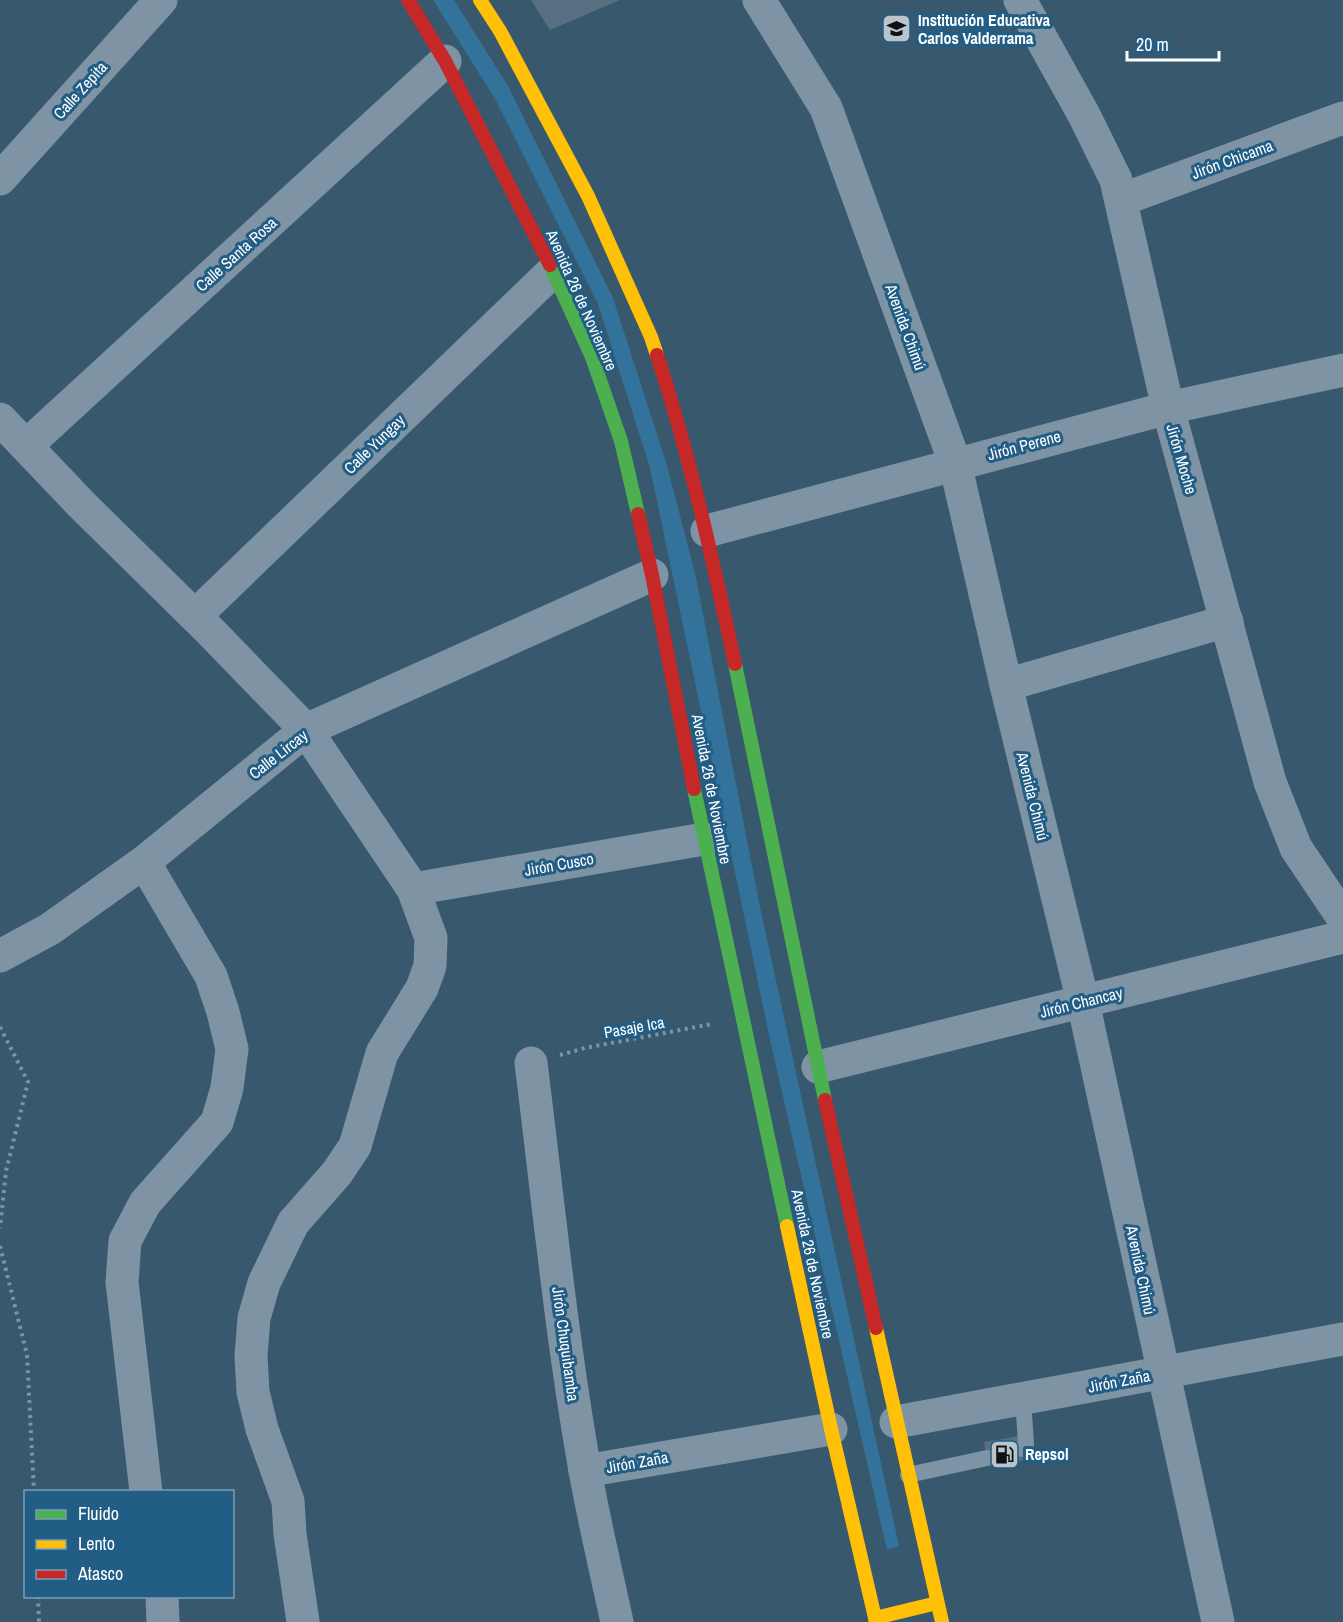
<svg xmlns="http://www.w3.org/2000/svg" width="1343" height="1622" font-family="'Archivo Narrow',sans-serif">
<rect width="100%" height="100%" fill="#38586e"/>
<path fill="#33729b" d="M433 0H454L508 86 613 298 666 462 695 573 760 907 899 1546 887 1550 771 1044 650 468 598 304 494 97Z"/>
<g fill="#566f81">
<path d="M531 0H620L550 30Z"/>
<path d="M1019 1436 1023 1460 988 1466 984 1442Z"/>
</g>
<g fill="none" stroke-linecap="round" stroke-linejoin="round">
<g stroke="#7e94a4" stroke-width="4" stroke-dasharray="3 4.5" stroke-linecap="butt">
<path d="M0 1027 28 1082 6 1171 0 1228"/>
<path d="M560 1055 585 1048 712 1024"/>
<path d="M0 1246 27 1355 34 1492"/>
<path d="M38 1596 39 1622"/>
</g>
<g stroke="#7e94a4" stroke-width="16">
<path d="M1022 1449 1026 1444 1023 1398"/>
<path d="M908 1475 987 1458"/>
</g>
<g stroke="#7e94a4" stroke-width="33">
<path d="M759 0 826 108 955 463 1006 685 1083 1002 1218 1622"/>
<path d="M1020 0 1084 115 1116 180 1168 408 1270 782 1296 848 1343 918"/>
<path d="M0 179 161 0"/>
<path d="M1121 200 1343 118"/>
<path d="M0 419 81 504 210 631 306 730 413 889 431 938 430 966 422 988 382 1053 355 1146 337 1173 293 1223 264 1283 254 1318 251 1356 253 1392 262 1429 288 1501 290 1534 303 1622"/>
<path d="M26 446 445 61"/>
<path d="M707 531 1168 408 1343 370"/>
<path d="M195 616 553 271"/>
<path d="M1006 685 1227 621"/>
<path d="M144 862 211 976 223 1012 232 1049 227 1088 217 1122 145 1203 125 1241 122 1282 146 1492"/>
<path d="M413 889 704 839"/>
<path d="M0 956 50 929 144 862 306 730 652 575"/>
<path d="M531 1063C548 1199 561 1335 585 1470 594 1521 606 1571 617 1622"/>
<path d="M818 1067 1343 937"/>
<path d="M896 1422 1343 1339"/>
<path d="M585 1471 831 1429"/>
<path d="M162 1596 163 1622"/>
</g>
<g stroke="#4caf50" stroke-width="14">
<path d="M550 265 592 357 621 441 638 514"/>
<path d="M735 664 825 1100"/>
<path d="M694 789 787 1226"/>
</g>
<g stroke="#ffc107" stroke-width="14">
<path d="M480 0 500 31 588 196 651 337 657 355"/>
<path d="M787 1226 831 1429 876 1622"/>
<path d="M876 1328 942 1622"/>
<path d="M875 1618 937 1603"/>
</g>
<g stroke="#c62828" stroke-width="14">
<path d="M408 0 445 61 550 265"/>
<path d="M657 355C690 457 713 560 735 664"/>
<path d="M638 514 652 575 694 789"/>
<path d="M825 1100 876 1328"/>
</g>
</g>
<defs>
<symbol id="school-square" viewBox="-11 -11 22 22"><rect x="-9" y="-9" width="18" height="18" rx="4" fill="#b9c5cc" stroke="#215d85"/><path d="M0-5L7-2L0 1L-7-2ZM-4 1L0 2.5L4 1V4Q0 6-4 4Z" fill="#111"/></symbol>
<symbol id="fuel-square" viewBox="-11 -11 22 22"><rect x="-9" y="-9" width="18" height="18" rx="4" fill="#b9c5cc" stroke="#215d85"/><path d="M-5.5-6h7V0h2V4h1.3V-2.5L3-4.5l.8-.8L6-3V5H2.5V1h-1V6h-7ZM-4.2-4.7v3.2H.2V-4.7Z" fill="#111"/></symbol>
</defs>
<g fill-rule="evenodd">
<use href="#school-square" x="880" y="12" width="33" height="33"/>
<use href="#fuel-square" x="988" y="1438" width="33" height="33"/>
</g>
<g text-anchor="middle" stroke-width="6" stroke-linejoin="round" paint-order="stroke">
<g font-size="16" font-weight="bold" fill="#fff" stroke="#215d85" text-anchor="start">
<text x="918" y="26">Institución Educativa<tspan x="918" dy="18">Carlos Valderrama</tspan></text>
<text x="1025" y="1460">Repsol</text>
</g>
<g font-size="16" fill="#fff" stroke="#215d85">
<text transform="translate(80 90) rotate(-48)" y="6">Calle Zepita</text>
<text transform="translate(1232 159) rotate(-20)" y="6">Jirón Chicama</text>
<text transform="translate(236 254) rotate(-42)" y="6">Calle Santa Rosa</text>
<text transform="translate(582 300) rotate(66)" y="6">Avenida 26 de Noviembre</text>
<text transform="translate(906 327) rotate(70)" y="6">Avenida Chimú</text>
<text transform="translate(374 444) rotate(-44)" y="6">Calle Yungay</text>
<text transform="translate(1024 445) rotate(-15)" y="6">Jirón Perene</text>
<text transform="translate(1182 459) rotate(74)" y="6">Jirón Moche</text>
<text transform="translate(278 754) rotate(-38)" y="6">Calle Lircay</text>
<text transform="translate(712 789) rotate(79)" y="6">Avenida 26 de Noviembre</text>
<text transform="translate(1033 796) rotate(76)" y="6">Avenida Chimú</text>
<text transform="translate(559 864) rotate(-10)" y="6">Jirón Cusco</text>
<text transform="translate(1081 1002) rotate(-14)" y="6">Jirón Chancay</text>
<text transform="translate(634 1027) rotate(-10)" y="6">Pasaje Ica</text>
<text transform="translate(813 1264) rotate(78)" y="6">Avenida 26 de Noviembre</text>
<text transform="translate(1141 1270) rotate(78)" y="6">Avenida Chimú</text>
<text transform="translate(566 1344) rotate(82)" y="6">Jirón Chuquibamba</text>
<text transform="translate(1119 1381) rotate(-11)" y="6">Jirón Zaña</text>
<text transform="translate(637 1462) rotate(-10)" y="6">Jirón Zaña</text>
</g>
</g>
<rect x="24" y="1490" width="210" height="108" fill="#215d85" stroke="#7a9eb6" stroke-width="1.5"/>
<rect x="36" y="1510" width="30" height="9" fill="#4caf50" stroke="#7a9eb6" stroke-width="1.5"/>
<text x="78" y="1520" font-size="18" fill="#ffffff">Fluido</text>
<rect x="36" y="1540" width="30" height="9" fill="#ffc107" stroke="#7a9eb6" stroke-width="1.5"/>
<text x="78" y="1550" font-size="18" fill="#ffffff">Lento</text>
<rect x="36" y="1570" width="30" height="9" fill="#c62828" stroke="#7a9eb6" stroke-width="1.5"/>
<text x="78" y="1580" font-size="18" fill="#ffffff">Atasco</text>
<path d="M1127 51v9h92v-9" fill="none" stroke="#ffffff" stroke-width="3"/>
<text x="1136" y="51" font-size="18" fill="#ffffff" stroke="#215d85" stroke-width="4.5" paint-order="stroke">20 m</text>
</svg>
